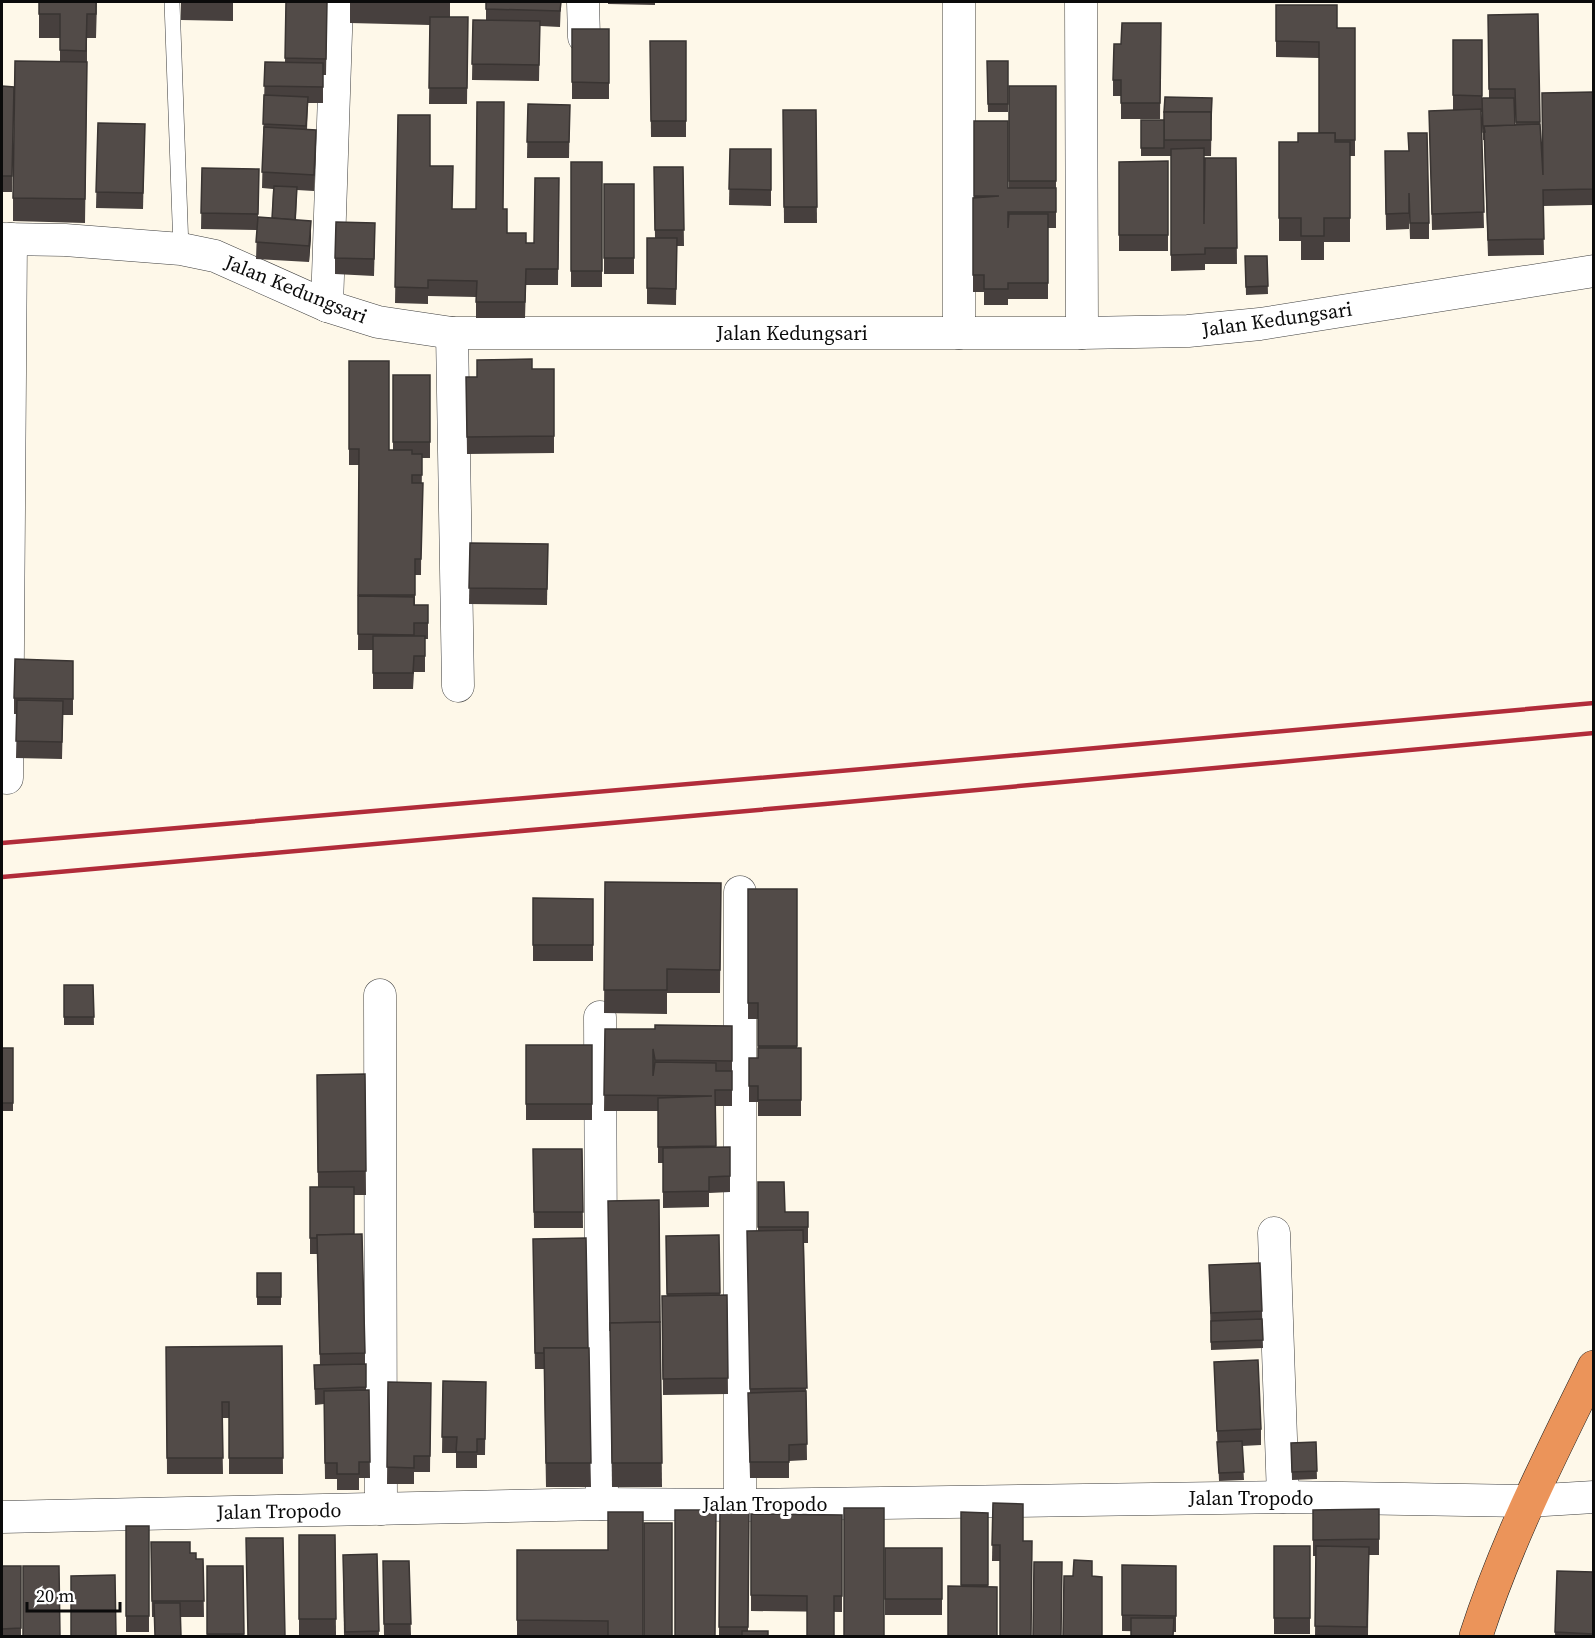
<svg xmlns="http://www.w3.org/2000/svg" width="1595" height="1638" font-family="'Source Serif 4',serif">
<rect width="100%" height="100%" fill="#fef8e9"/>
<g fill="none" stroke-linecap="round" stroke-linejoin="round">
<defs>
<path id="lane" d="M172 2 181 249"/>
<g id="street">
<path d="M583 2 584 37"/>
<path d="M1081 2 1082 333"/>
<path d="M2 239 65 240 181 249 215 256 327 306 378 322 452 333H1082L1188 331 1260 324 1594 271"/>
<path d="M327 306 337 2"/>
<path d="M452 333 458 686"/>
<path d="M959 333V2"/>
<path d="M7 778 11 239"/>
<path d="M740 892V1505"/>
<path d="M380 995 381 1509"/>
<path d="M600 1017 602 1504"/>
<path d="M1274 1233 1283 1497"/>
<path d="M2 1517 602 1504 740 1505 1283 1497 1528 1501 1594 1497"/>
</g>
<path id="highway" d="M1476 1636C1506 1543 1550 1456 1594 1367"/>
</defs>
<use href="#lane" stroke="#3e3e3e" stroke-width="16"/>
<use href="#street" stroke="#3e3e3e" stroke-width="33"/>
<use href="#highway" stroke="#1c1c1c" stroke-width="34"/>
<use href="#lane" stroke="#fff" stroke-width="15"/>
<use href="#street" stroke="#fff" stroke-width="32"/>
<use href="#highway" stroke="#eb945a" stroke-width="33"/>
<g stroke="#b12c3a" stroke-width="4.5">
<path d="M2 843 863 769 1594 703"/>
<path d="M2 877 825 804 1594 733"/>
</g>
</g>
<g fill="#47403e" fill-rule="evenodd">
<path d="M39 2H97L96 38H87V86L85 223 13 221V198L60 62V38H39Z"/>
<path d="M181 2H233V21L181 20Z"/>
<path d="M286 2 327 18 326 75H323V103H308L307 130 316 147 314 191 297 190 296 220 311 237 309 262 256 259 257 230 201 229 202 168 259 169 258 217 272 218 273 189 262 188 265 62H285Z"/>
<path d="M350 2H450V17H468L467 104H429L430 25 350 23Z"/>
<path d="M486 2H561L560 27 540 26 539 81 472 80 473 20H486Z"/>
<path d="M608 2H655V5L608 4Z"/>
<path d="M1276 5 1337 28H1355V156H1350V242H1324V260H1301V241H1279V142H1298L1319 133V58L1276 57Z"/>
<path d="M1538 14 1540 124 1543 165 1593 92V205L1543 206 1544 255 1488 256 1484 140H1483L1482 106V112H1481L1484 228 1432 230 1429 111 1453 110V40H1482V98H1489L1488 15ZM1514 105H1515L1516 125H1515Z"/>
<path d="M1161 23 1160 119H1121V96H1113V80L1121 44Z"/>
<rect x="572" y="29" width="37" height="70"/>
<path d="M650 41H686V137H651Z"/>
<path d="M987 61H1008V112H988Z"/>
<path d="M2 86 14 87 12 192H2Z"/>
<path d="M1009 86H1056V228H1048V299H1008V305H984V292H973V198L974 197V121L1008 188H1009Z"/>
<path d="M1212 98 1211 156H1204V224L1236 158 1237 264H1205V270L1171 271V156H1141V120H1164Z"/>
<path d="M528 104 570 105 569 158H527Z"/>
<path d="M783 110H816L817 223H784Z"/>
<path d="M398 115 430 166 452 209H503L507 233 526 243H534L559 178 558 285H526L525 318H476V297L428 296V304L395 303Z"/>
<path d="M98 123 145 124 143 209 96 208Z"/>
<path d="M730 149H771V206L729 205Z"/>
<path d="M1385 151 1429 223V239H1410L1409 209V229L1386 230Z"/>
<path d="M1168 161V251H1119V162Z"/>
<rect x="571" y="162" width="31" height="125"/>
<path d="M654 167H683L684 246H677L676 305 647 304V238H655Z"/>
<rect x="604" y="184" width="30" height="90"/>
<path d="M375 239 374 276 335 274V258Z"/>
<path d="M1245 256H1267L1268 294 1246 295Z"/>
<path d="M477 360 532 369H554V453L467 454 466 377H477Z"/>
<path d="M349 361 389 450H393V375H430V458H422L421 575H415V605H428V639H425V672H414L413 689H373V650H358L359 465H349Z"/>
<path d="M470 543 548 544 547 605 469 604Z"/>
<path d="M73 661V715H63L62 759 16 758 17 714H14V698Z"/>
<path d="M605 882 721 883 720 993H667V1014L604 1013Z"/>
<path d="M748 889H797V1048H801V1116H758V1102H749V1058H758V1019H748Z"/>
<path d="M533 898 593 899V961H533Z"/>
<path d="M64 985H93L94 1025H64Z"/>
<path d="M732 1026V1106H716V1147H730V1192L709 1193V1207L663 1208V1163H658V1111H604L605 1029H655Z"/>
<rect x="526" y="1045" width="66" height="75"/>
<rect x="2" y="1048" width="11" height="63"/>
<path d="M365 1074 366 1195H354V1234L365 1353V1364H366V1390H369L370 1478H359V1490H337V1479H325L324 1404 315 1405 314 1365H320L317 1254H310V1187H318L317 1075Z"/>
<path d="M533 1149H582L583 1228H534Z"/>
<path d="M758 1182 785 1212H808V1243H804L807 1460 789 1461V1478H750L748 1409 750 1393 747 1231H758Z"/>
<path d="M659 1200 662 1487H612L608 1201Z"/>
<path d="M719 1235 720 1295H727L728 1394 663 1395 662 1296H667L666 1236Z"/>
<path d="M533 1239 588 1348 591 1487H546L544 1369H535Z"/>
<path d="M1209 1265 1262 1311 1263 1348 1211 1350Z"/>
<rect x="257" y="1273" width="24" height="32"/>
<path d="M282 1346 283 1474H229V1418H222L223 1474H167L166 1347Z"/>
<path d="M1214 1362 1261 1429V1445L1242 1446 1244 1480 1219 1481Z"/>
<path d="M443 1381 486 1382 485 1455H477V1468H456V1453H442Z"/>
<path d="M388 1382 431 1383 430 1472H414V1484H387Z"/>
<path d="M1316 1442 1317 1479 1292 1480 1291 1443Z"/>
<path d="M993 1503 1023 1504 1000 1561H992Z"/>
<path d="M1379 1509V1555H1369L1368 1636H1377H1315L1316 1556H1313V1510Z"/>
<path d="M720 1510H749L748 1631 768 1636H719Z"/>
<path d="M961 1512 988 1513V1587L961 1586Z"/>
<path d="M751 1514 842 1515V1612L751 1611Z"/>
<rect x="126" y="1526" width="23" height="106"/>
<path d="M299 1535H335L336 1635H299Z"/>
<path d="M151 1542 190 1553 196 1559H203L204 1617H152Z"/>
<rect x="1274" y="1546" width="36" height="88"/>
<rect x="885" y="1548" width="57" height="67"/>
<path d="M517 1550 643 1636H517Z"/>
<path d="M377 1554 379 1636H344L343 1571Z"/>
<path d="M383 1561H409L411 1636H384Z"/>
<path d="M1122 1565 1176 1566V1632L1122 1631Z"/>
<rect x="2" y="1566" width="19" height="70"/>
<path d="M207 1566H243L244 1636H207Z"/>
<path d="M1557 1571 1593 1572V1636H1555Z"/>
</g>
<g fill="#393432">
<path d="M316 130V147L314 191V175Z"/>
<path d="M311 221V237L309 262V246Z"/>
</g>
<g fill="#524b48" stroke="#393432" stroke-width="1.5">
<path d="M39 2H96V14H87L86 51 60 50V14H39Z"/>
<path d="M286 2H327L326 59 285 58Z"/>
<path d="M486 2H561L560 11 486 9Z"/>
<path d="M1276 5H1337V28H1355V140H1335V133H1319V42L1276 41Z"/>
<path d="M1538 14 1540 122H1516L1515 89H1489L1488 15Z"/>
<path d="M430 17H468L467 88H429Z"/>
<path d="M473 20 540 21 539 65 472 64Z"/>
<path d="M1122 23H1161L1160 103H1121V80H1113L1114 44H1121Z"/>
<path d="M572 29H609V83L572 82Z"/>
<path d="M1453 40H1482V96L1453 95Z"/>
<path d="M650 41H686V121H651Z"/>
<path d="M15 61 87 62 85 199 13 198Z"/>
<path d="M987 61H1008V104H988Z"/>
<path d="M265 62 323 63V87L264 86Z"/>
<path d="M2 86 14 87 12 176H2Z"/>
<rect x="1009" y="86" width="47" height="95"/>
<path d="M1593 92V189L1543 190 1544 239 1488 240 1484 126 1540 124 1543 175 1542 93Z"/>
<path d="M264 95 308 97 306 126 263 124Z"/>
<path d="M1165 97 1212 98 1211 120V112H1164Z"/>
<path d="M1482 98H1514L1515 125 1484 126 1485 132H1483Z"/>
<path d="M477 102H504L503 209H507V233H526V243H534L535 178H559L558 269H526L525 302H476L477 281 428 280V288L395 287 398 115H430V166H453L452 209H476Z"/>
<path d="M528 104 570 105 569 142H527Z"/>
<path d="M1481 109 1484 212 1432 214 1429 111Z"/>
<path d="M783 110H816L817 207H784Z"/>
<rect x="1164" y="112" width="47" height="28"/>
<rect x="1141" y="120" width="23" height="28"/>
<path d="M974 121H1008V188H1056V212H1008V228L1009 214H1048V283H1008V289H984V275H973V198L999 196H974Z"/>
<path d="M98 123 145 124 143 193 96 192Z"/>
<path d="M264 127 316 130 314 175 262 172Z"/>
<path d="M1298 133H1335V142H1350V218H1324V236H1301V218H1279V142H1298Z"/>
<path d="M1408 133H1427L1429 223H1410L1409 193V213L1386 214 1385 151H1409Z"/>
<path d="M1204 148V224L1205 158H1236L1237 248H1205V254L1171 255V149Z"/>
<path d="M730 149H771V190L729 189Z"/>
<path d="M1168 161V235H1119V162Z"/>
<rect x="571" y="162" width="31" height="109"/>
<path d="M654 167H683L684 230H655Z"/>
<path d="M202 168 259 169 258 214 201 213Z"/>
<rect x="604" y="184" width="30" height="74"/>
<path d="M274 186 297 187 295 220 272 218Z"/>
<path d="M258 217 311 221 309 246 256 242Z"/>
<path d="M336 222 375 223 374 259 335 258Z"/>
<path d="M647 238H677L676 289 647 288Z"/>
<path d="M1245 256H1267L1268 286 1246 287Z"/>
<path d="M532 359V369H554V436L467 437 466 377H477V360Z"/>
<path d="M349 361H389V450H412V454H422V475H412V483H423L421 559H415V595H358L359 449H349Z"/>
<rect x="393" y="375" width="37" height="67"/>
<path d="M470 543 548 544 547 589 469 588Z"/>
<path d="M358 596 414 597V605H428V623H414V635L358 634Z"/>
<path d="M373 636H425V656H414L413 673H373Z"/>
<path d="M15 659 73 661V699L14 698Z"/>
<path d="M17 700 63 701 62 742 16 741Z"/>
<path d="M605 882 721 883 720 970 667 969V990H604Z"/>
<path d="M748 889H797V1046H758V1003H748Z"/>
<path d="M533 898 593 899V945H533Z"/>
<path d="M64 985H93L94 1017H64Z"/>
<path d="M655 1025 732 1026V1061L655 1060 653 1049V1076L655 1062 716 1063V1071H732V1090H715L716 1146 658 1147V1098L712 1096 604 1095 605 1029H655Z"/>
<rect x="526" y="1045" width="66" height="59"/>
<rect x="2" y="1048" width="11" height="55"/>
<path d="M758 1048H801V1100H758V1086H749V1058H758Z"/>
<path d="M365 1074 366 1171 318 1172 317 1075Z"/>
<path d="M730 1147V1176L709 1177V1191L663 1192V1148Z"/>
<path d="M533 1149H582L583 1212H534Z"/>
<path d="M758 1182H784L785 1212H808V1227H758Z"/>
<path d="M310 1187H354V1234L317 1235V1238H310Z"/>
<path d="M659 1200 660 1322 610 1323V1331L608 1201Z"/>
<path d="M803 1230 807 1388 750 1389 747 1231Z"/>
<path d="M362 1234 365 1353 320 1354 317 1235Z"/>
<path d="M719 1235 720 1293 667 1294 666 1236Z"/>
<path d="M586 1238 588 1348H544V1353H535L533 1239Z"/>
<path d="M1260 1263 1262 1311 1211 1313 1209 1265Z"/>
<rect x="257" y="1273" width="24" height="24"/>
<path d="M727 1295 728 1378 663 1379 662 1296Z"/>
<path d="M1262 1319 1263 1340 1211 1342V1321Z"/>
<path d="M660 1322 662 1463H612L610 1323Z"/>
<path d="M282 1346 283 1458H229V1402H222L223 1458H167L166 1347Z"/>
<path d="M544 1348H589L591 1463H546Z"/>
<path d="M1258 1360 1261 1429 1217 1431 1214 1362Z"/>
<path d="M366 1364V1387L315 1389 314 1365Z"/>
<path d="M443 1381 486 1382 485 1439H477V1452H456L457 1437H442Z"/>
<path d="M388 1382 431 1383 430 1456H414V1468L387 1467Z"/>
<path d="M369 1390 370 1462H359V1474H337V1463H325L324 1391Z"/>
<path d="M806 1391 807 1444 789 1445V1462H750L748 1393Z"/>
<path d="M1242 1441 1244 1472 1219 1473 1217 1442Z"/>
<path d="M1316 1442 1317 1471 1292 1472 1291 1443Z"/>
<path d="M993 1503 1023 1504V1541H1032L1031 1636H1000V1545H992Z"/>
<rect x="844" y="1508" width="40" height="128"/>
<path d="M1379 1509V1539L1313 1540V1510Z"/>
<path d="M675 1510H716L715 1636H675Z"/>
<path d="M720 1510H749L748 1627H719Z"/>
<path d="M608 1512H643V1636H608V1621L517 1620V1550H608Z"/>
<path d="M961 1512 988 1513V1585H961Z"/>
<path d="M751 1514 842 1515V1596H834V1636H807V1596L751 1595Z"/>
<rect x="644" y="1523" width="28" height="113"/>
<rect x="126" y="1526" width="23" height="90"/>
<path d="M299 1535H335L336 1619H299Z"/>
<path d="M246 1538H283L285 1636H248Z"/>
<path d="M151 1542H190V1553H196V1559H203L204 1601H152Z"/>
<rect x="1274" y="1546" width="36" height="72"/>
<path d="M1316 1546 1369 1547 1367 1627 1315 1626Z"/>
<rect x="885" y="1548" width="57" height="51"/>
<path d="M377 1554 379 1631 345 1632 343 1555Z"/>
<path d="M1074 1560 1092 1561V1576L1102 1577V1636H1063L1064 1576H1073Z"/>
<path d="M383 1561H409L411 1624H384Z"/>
<path d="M1034 1562H1062L1061 1636H1033Z"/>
<path d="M1122 1565 1176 1566V1616L1122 1615Z"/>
<path d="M2 1566H21V1628L2 1629Z"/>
<path d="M23 1566H59L60 1636H23Z"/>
<path d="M207 1566H243L244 1634H207Z"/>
<path d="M1557 1571 1593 1572V1634L1555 1632Z"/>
<path d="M115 1575 116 1636H71V1576Z"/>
<path d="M948 1586 997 1587V1636H948Z"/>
<path d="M154 1603H180L181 1636H155Z"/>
<path d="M1131 1618H1174L1173 1636H1131Z"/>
<rect x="742" y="1631" width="26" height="5"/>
</g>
<g text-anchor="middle" stroke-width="6" stroke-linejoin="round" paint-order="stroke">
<g font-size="20" fill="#0b0b0b" stroke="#fff">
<text transform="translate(296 289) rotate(22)" y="7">Jalan Kedungsari</text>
<text transform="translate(1277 319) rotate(-8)" y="7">Jalan Kedungsari</text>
<text x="792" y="340">Jalan Kedungsari</text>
<text x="1251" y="1505">Jalan Tropodo</text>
<text x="765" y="1511">Jalan Tropodo</text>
<text transform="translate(279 1511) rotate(-1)" y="7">Jalan Tropodo</text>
</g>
</g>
<rect width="1595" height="1638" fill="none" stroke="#0b0b0b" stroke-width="6"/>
<path d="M27 1602v9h93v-9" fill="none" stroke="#0b0b0b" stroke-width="3"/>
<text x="36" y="1602" font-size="18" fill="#0b0b0b" stroke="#ffffff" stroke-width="4.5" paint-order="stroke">20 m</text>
</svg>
